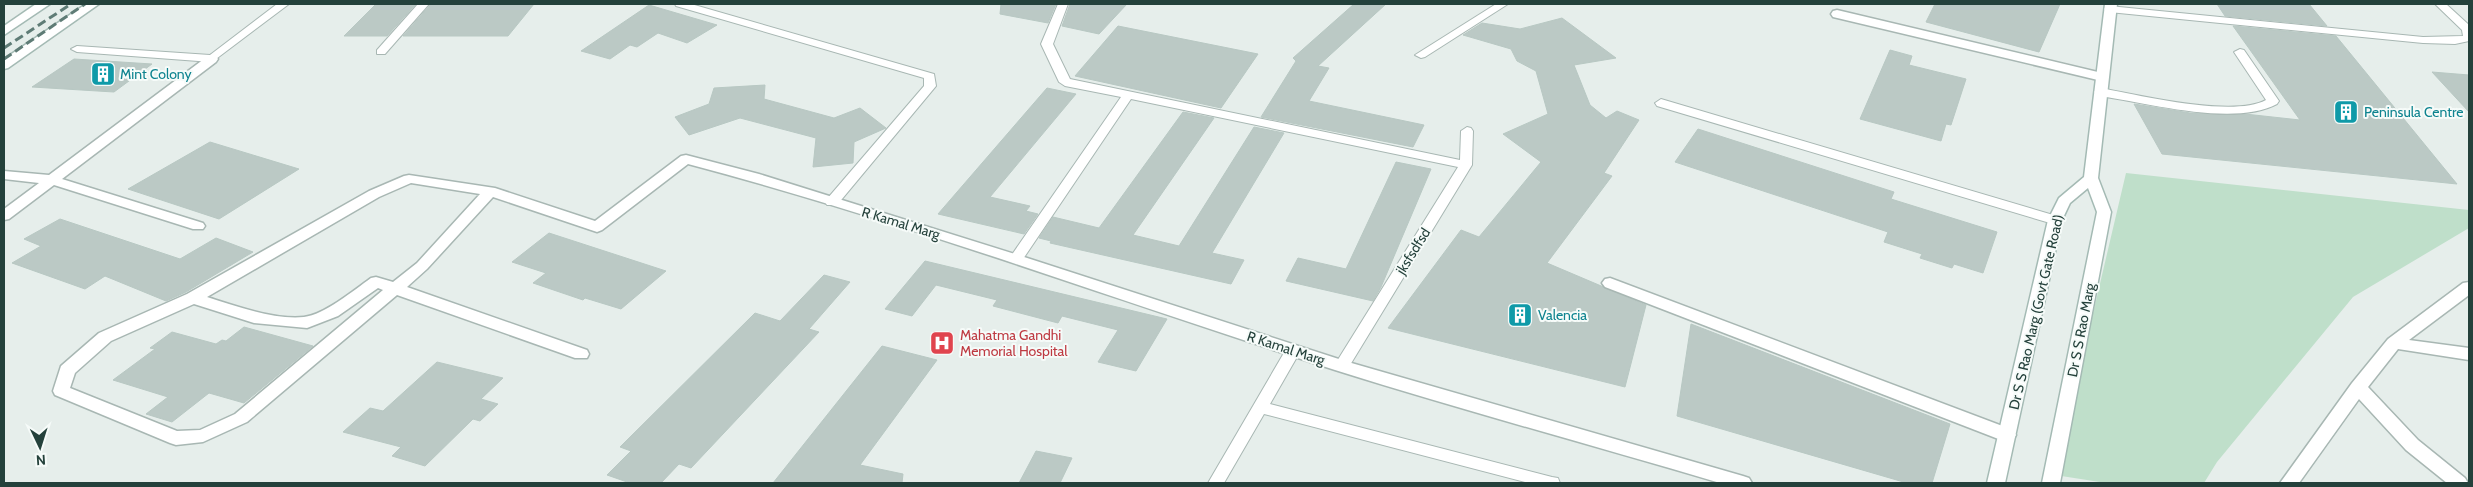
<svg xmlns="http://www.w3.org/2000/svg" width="2473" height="487" font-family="Cabin,sans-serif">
<rect width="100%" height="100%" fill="#e6eeeb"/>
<path fill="#bfdfca" d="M2126 173 2469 210V228L2353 297 2217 462 2204 483H2106L2055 475Z"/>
<g fill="#bbc9c5" stroke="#b8c8c3">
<path d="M376 4H416L387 36H344Z"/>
<path d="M431 4H534L508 36H403Z"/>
<path d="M1001 4H1056L1048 23 1000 14Z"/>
<path d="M1070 4H1127L1099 34 1062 26Z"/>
<path d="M1354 4H1386L1318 66 1329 68 1309 101 1424 125 1413 147 1261 117 1296 61 1293 58Z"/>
<path d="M1935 4H2060L2039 52 1926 22Z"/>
<path d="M2217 4H2309L2327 26 2225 16Z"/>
<path d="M649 5 717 25 687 43 658 33 637 47 630 45 610 59 581 51Z"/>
<path d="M1562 18 1616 58 1574 65 1590 105 1606 118 1617 111 1639 120 1604 173 1612 176 1547 263 1646 305 1625 387 1388 328 1461 230 1479 237 1541 162 1503 134 1548 114 1536 71 1517 61 1511 49 1463 35 1482 23 1520 29Z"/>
<path d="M1118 26 1258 54 1221 108 1075 76Z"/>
<path d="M2233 26 2336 36 2457 184 2162 154 2134 104 2190 113 2245 114 2300 120Z"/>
<path d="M1890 50 1912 56 1909 65 1966 79 1951 125 1946 124 1941 141 1860 119Z"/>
<path d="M74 59 152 64 114 92 32 87Z"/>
<path d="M2432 72 2469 75V112Z"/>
<path d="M765 85 764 99 834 118 860 108 886 128 854 142 853 163 813 167 816 138 740 118 689 135 675 117 709 104 714 88Z"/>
<path d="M1047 88 1076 94 990 197 1030 206 1026 211 1038 214 1024 234 938 214Z"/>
<path d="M1183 112 1214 118 1133 235 1179 246 1254 127 1284 133 1212 253 1244 260 1231 284 1050 243 1051 241 1039 238 1053 217 1099 228Z"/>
<path d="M1698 129 1894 192 1891 199 1997 232 1983 273 1954 264 1952 268 1920 258 1922 254 1884 242 1888 232 1675 162Z"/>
<path d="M210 142 299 169 219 219 128 189Z"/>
<path d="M1396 162 1431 169 1381 287 1373 301 1286 281 1298 258 1346 269Z"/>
<path d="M60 219 180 259 216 238 253 252 186 292 166 301 105 276 85 289 12 263 41 246 24 239Z"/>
<path d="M549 233 666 271 621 309 585 298 583 300 533 283 546 273 512 262Z"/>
<path d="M925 261 1167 319 1136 371 1098 362 1118 330 1062 316 1058 323 993 306 997 300 936 285 912 316 885 309Z"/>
<path d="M824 275 850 282 809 329 819 332 691 468 679 464 661 483H630L607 475 631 451 620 447 755 313 780 321Z"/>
<path d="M1691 324 1950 424 1932 483H1907L1677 416Z"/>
<path d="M244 327 313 346 244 403 209 393 172 422 146 414 168 397 113 380 155 349 150 348 172 332 216 344 222 340 226 341Z"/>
<path d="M882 346 937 360 860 465 903 474 902 483H773Z"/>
<path d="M437 362 503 378 481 399 498 404 480 421 473 419 425 466 392 456 401 447 343 432 370 408 383 411Z"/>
<path d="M1036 451 1072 458 1060 483H1019Z"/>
</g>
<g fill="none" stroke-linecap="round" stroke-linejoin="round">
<defs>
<g id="lane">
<path d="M277 4H289L212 62 77 52 71 49 77 46 210 55Z"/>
<path d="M418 4H429L385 54H377V50Z"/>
<path d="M675 4H691L934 74 936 86 837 205H827L825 202 827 199 924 86V78L676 6Z"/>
<path d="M1058 4H1068L1053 44 1070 79 1460 160 1461 131 1467 127 1471 128 1473 131 1472 165 1347 370H1337L1334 366 1458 167 1131 99 1021 262H1011L1009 259 1011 256 1121 97 1065 86 1059 82 1041 44Z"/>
<path d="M1496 4H1508L1425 57 1421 58 1415 55Z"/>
<path d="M2435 4H2446L2469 25V41L2455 44 2423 43 2109 12 2104 9 2109 6 2423 37 2463 36 2462 30Z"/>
<path d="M2240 49 2244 50 2279 101 2277 104C2234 127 2148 103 2100 96L2094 92 2100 88C2139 95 2233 118 2266 100L2234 52Z"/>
<path d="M1661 99 2060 217 2062 220 2055 224 2050 223 1657 106 1655 103Z"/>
<path d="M1293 345 1298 346 1301 350 1270 404 1552 477 1558 478 1560 483H1529L1264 414 1224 483H1208L1288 346Z"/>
</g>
<g id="street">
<path d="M1837 10 2102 73 2108 77 2102 81 1833 17 1831 14 1833 11Z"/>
<path d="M212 55 216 56 218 59 216 62 62 179 203 223 205 226 203 229H193L54 185 9 219 4 220V209L39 183 4 179V171L49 175 208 56Z"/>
<path d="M686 155 759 174 1021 256 1348 362 1743 476 1749 478 1752 483H1720C1592 445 1462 410 1335 370 1119 301 907 222 688 164L602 230 597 232 493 197 427 269 407 287 587 350 589 354 587 358H575L397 295 247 422 203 442 176 445 170 443 55 395 53 391 61 366 99 333 187 294 369 191 404 176 409 175 495 188 595 221 681 156ZM411 183 480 194 417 263 393 282 376 277 371 278C354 290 324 315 304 317 273 320 236 306 207 297L379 197ZM378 288 383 290 235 414 200 430 177 431 70 388 75 373 111 341 194 304 254 323 307 328 338 316Z"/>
<path d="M1610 278 2013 430 2016 435 2013 440 2007 441 2001 440 1605 287 1602 283 1605 279Z"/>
<path d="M2469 282V295L2409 340 2469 348V360L2398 349 2368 387 2418 440 2465 478 2468 483H2447L2406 450 2359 399 2299 483H2280L2352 383 2388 339 2463 283Z"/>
</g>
<g id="secondary">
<path d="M36 4H50L4 35V26Z"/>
<path d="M86 4H99L8 68 4 69V59Z"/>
<path d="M2105 4H2117L2098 178 2111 212 2060 483H2042L2097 212 2088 188 2070 203 2062 220 2005 483H1987L2048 220 2059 198 2084 177Z"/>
</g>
</defs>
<use href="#lane" stroke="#a8b7b3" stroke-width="2"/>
<use href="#street" stroke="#a8b7b3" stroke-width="3"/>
<use href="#secondary" stroke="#a4bab4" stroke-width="3"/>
<use href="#lane" fill="#fff" fill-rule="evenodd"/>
<use href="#street" fill="#fff" fill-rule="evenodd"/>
<use href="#secondary" fill="#fff" fill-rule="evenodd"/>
<g stroke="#5f7c76" stroke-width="3" stroke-dasharray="9 4.5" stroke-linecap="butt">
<path d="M4 48 71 4"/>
<path d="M4 59 85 4"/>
</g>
</g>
<defs>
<symbol id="building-square" viewBox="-11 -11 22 22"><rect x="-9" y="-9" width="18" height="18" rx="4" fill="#0f9aa8" stroke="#f6fbf9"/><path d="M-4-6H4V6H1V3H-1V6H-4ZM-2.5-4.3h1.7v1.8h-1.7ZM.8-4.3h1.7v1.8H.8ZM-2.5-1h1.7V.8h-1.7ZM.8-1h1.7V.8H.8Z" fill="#fff"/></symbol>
<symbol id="hospital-square" viewBox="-11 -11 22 22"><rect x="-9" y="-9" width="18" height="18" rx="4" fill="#e0444e" stroke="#f6fbf9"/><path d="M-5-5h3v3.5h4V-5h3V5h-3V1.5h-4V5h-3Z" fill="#fff"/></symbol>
</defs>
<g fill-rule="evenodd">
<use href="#building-square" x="89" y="60" width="28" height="28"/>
<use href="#building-square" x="2332" y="98" width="28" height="28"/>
<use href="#building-square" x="1506" y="301" width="28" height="28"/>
<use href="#hospital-square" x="928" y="329" width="28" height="28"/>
</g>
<g text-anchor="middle" stroke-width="4" stroke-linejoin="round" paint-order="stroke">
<g font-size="14" fill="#0d838f" stroke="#f6fbf9" text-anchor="start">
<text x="120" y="79">Mint Colony</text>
<text x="2364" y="117">Peninsula Centre</text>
<text x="1538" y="320">Valencia</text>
</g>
<g font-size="14" fill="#24413b" stroke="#f6fbf9">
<text transform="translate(901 223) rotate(17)" y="5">R Kamal Marg</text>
<text transform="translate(1413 251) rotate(-58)" y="5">jksfsdfsd</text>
<text transform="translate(2036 312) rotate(-77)" y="5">Dr S S Rao Marg (Govt Gate Road)</text>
<text transform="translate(2081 330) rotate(-79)" y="5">Dr S S Rao Marg</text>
<text transform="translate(1286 348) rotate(18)" y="5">R Kamal Marg</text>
</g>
<g font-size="14" fill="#be3a42" stroke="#f6fbf9" text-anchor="start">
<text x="960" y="340">Mahatma Gandhi<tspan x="960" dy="16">Memorial Hospital</tspan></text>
</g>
</g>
<rect width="2473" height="487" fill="none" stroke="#24413b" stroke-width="10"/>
<g transform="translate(40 447) rotate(176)" stroke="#f6fbf9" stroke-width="4" paint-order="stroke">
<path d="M0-4L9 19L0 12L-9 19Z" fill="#24413b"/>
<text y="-8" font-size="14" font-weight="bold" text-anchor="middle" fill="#24413b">N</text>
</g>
</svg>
